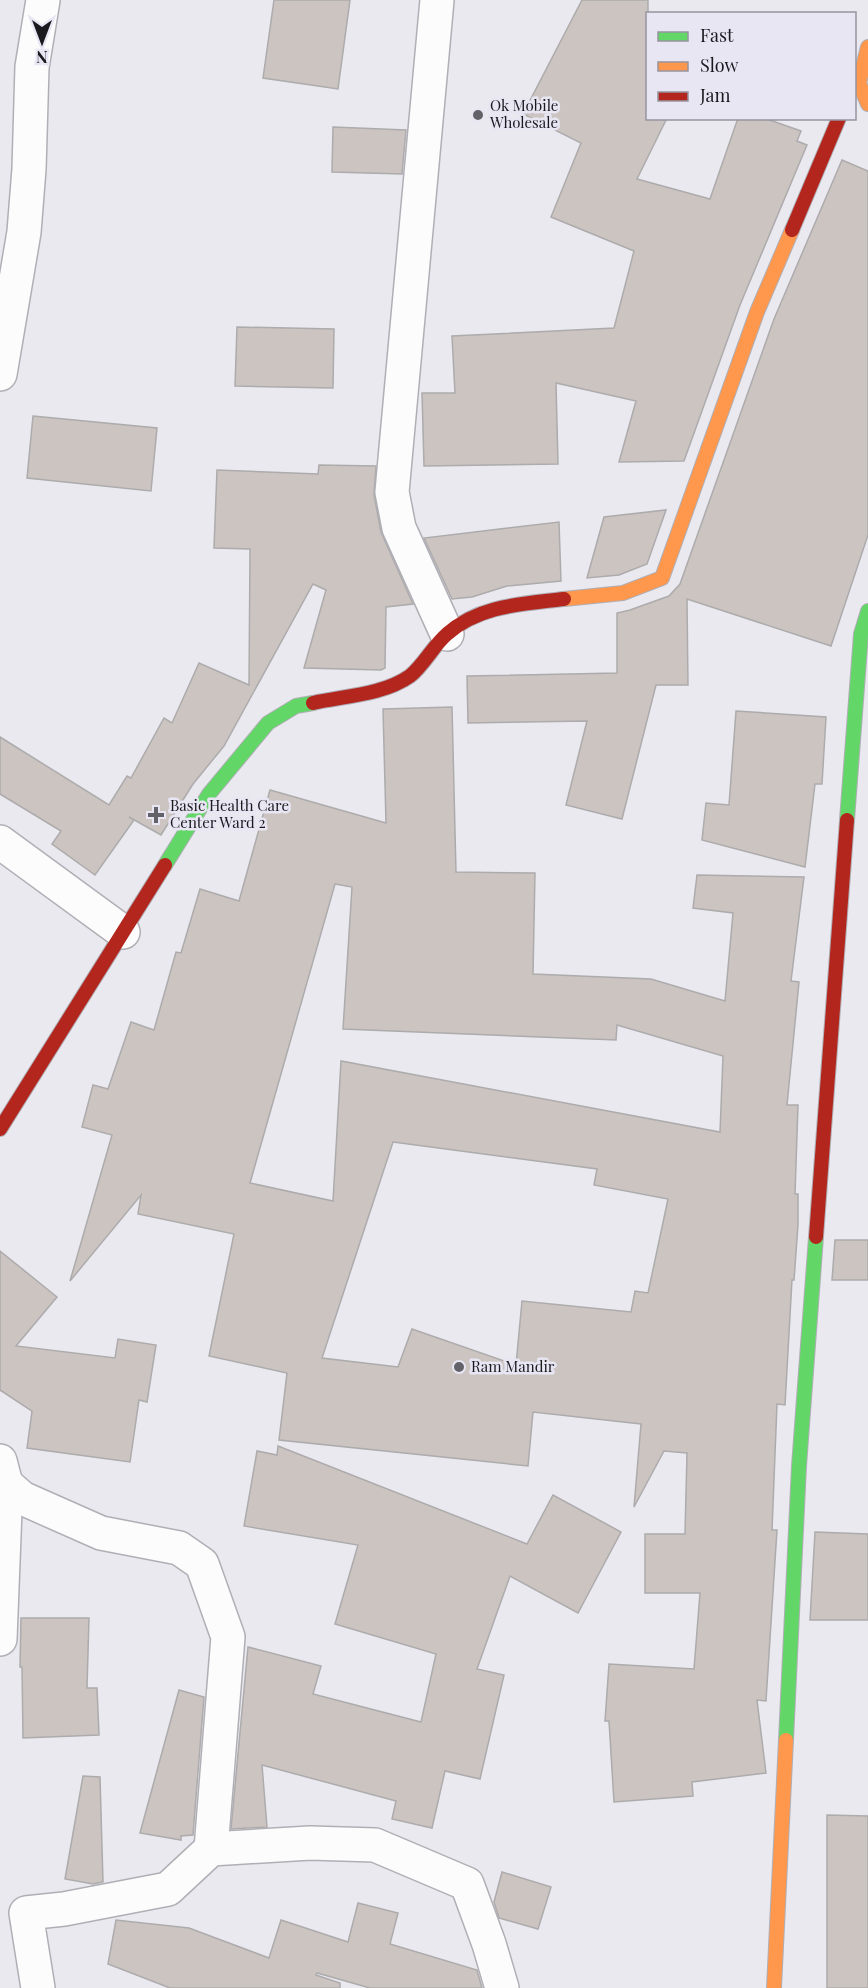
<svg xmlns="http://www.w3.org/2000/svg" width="868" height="1988" font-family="'Playfair Display',serif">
<rect width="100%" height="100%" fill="#eae9f0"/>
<g fill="#cbc4c1" stroke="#adabac" stroke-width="1.5" fill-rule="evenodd">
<path d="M274 0H350L338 89 263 78Z"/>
<path d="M582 0H648V118H667L637 179 710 199 738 118H764L801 131 797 141 807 145 740 305 684 461 619 462 636 401 556 383 558 464 424 466 422 393H455L452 336 614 328 634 251 551 217 581 143 523 114Z"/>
<path d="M333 127 406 130 402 174 332 172Z"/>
<path d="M842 160 868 171V535L831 646 687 599 688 685H656L622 819 566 805 587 721 468 723 467 676 617 673V613L630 610 669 596 680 584 774 319Z"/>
<path d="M237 327 334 329 333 388 235 386Z"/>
<path d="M33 416 157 428 151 491 27 478Z"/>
<path d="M319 465 376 466 374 495 381 532 413 604 386 607 385 668 381 670 304 668 326 590 313 584 224 746 193 784 161 835 129 817 134 820 95 875 52 844 61 831 0 794V737L109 805 127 776 131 778 164 718 172 723 199 663 249 685 250 549 214 548 217 470 318 474Z"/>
<path d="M666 510 647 564 619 575 587 578 604 517Z"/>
<path d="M559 522 561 581 507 586 472 597 452 599 424 538Z"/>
<path d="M452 707 456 872 535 873 533 974 651 979 725 1001 733 913 693 908 697 875 804 877 791 981 799 982 787 1105H798L795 1194H798V1225L794 1280H792L785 1405 777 1404 772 1530H777L766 1701 757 1700 766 1773 692 1782 693 1796 614 1802 609 1721H605L609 1664 694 1669 700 1593H645V1534H685L687 1453 664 1451 634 1507 641 1424 533 1412 528 1466 279 1440 287 1373 209 1356 234 1234 138 1214 141 1195 70 1281 112 1135 82 1127 93 1085 108 1089 131 1022 154 1030 176 952 181 953 200 889 239 901 270 790 386 823 383 709ZM335 884 352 887 343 1029 616 1040 617 1025 723 1056 720 1132 341 1061 333 1201 250 1183ZM393 1142 597 1169 594 1185 668 1199 648 1293 635 1291 631 1312 522 1301 516 1365 412 1329 398 1367 322 1358Z"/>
<path d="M736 711 826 717 822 784H815L805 867 702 840 706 803 729 805Z"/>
<path d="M835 1240H868V1280H832Z"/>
<path d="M0 1251 57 1297 16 1346 115 1358 118 1339 156 1345 147 1402 139 1400 130 1462 27 1448 32 1411 0 1390Z"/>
<path d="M278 1446 527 1544 553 1495 621 1532 578 1613 510 1576 477 1669 504 1675 480 1779 445 1771 432 1828 392 1819 396 1801 262 1765 267 1827 231 1829 248 1647 321 1666 313 1694 421 1722 436 1654 335 1624 358 1545 244 1526 257 1451 277 1455Z"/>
<path d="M815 1532 868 1534V1620H810Z"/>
<path d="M21 1618H89L87 1688H97L99 1735 23 1738 22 1667H20Z"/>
<path d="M179 1690 204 1697 193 1835 181 1836V1840L140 1833Z"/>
<path d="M83 1776 100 1777 103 1882 93 1884 65 1879Z"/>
<path d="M827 1815 868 1816V1988H827Z"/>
<path d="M502 1872 551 1887 538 1929 499 1918 494 1902Z"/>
<path d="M358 1903 398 1913 390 1944 477 1970 482 1988H370L317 1973 316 1975 340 1983V1988H170L108 1964 116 1920 189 1928 269 1958 281 1920 348 1942Z"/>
</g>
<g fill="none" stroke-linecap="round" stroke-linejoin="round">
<defs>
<g id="street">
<path d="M437 0 392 492 399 528 447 634"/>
<path d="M0 374 24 232 29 169 32 67 43 0"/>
<path d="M0 842 123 932"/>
<path d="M0 1461 6 1484 0 1639"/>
<path d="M6 1484 22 1498 101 1533 179 1548 202 1564 228 1637 211 1849"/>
<path d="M38 1988 26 1913 64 1909 168 1889 211 1849 310 1843 375 1845 467 1884 489 1944 502 1988"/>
</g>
<g id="fast">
<path d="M847 820 861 634 868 611"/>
<path d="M165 865 209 794 268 723 296 706 313 703"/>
<path d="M786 1740 799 1466 816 1237"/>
</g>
<g id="slow">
<path d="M868 47 859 83 868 104"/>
<path d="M564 599 623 593 662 578 757 312 792 230"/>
<path d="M774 1988 786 1740"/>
</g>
<g id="jam">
<path d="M792 230 839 118"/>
<path d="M313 703C344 696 383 695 410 676 424 665 433 646 447 634 479 605 523 604 564 599"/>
<path d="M0 1129 165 865"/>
<path d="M816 1237 847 820"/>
</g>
</defs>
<use href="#street" stroke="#b0afb5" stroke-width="36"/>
<use href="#fast" stroke="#b0afb5" stroke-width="16"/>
<use href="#slow" stroke="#b0afb5" stroke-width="16"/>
<use href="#jam" stroke="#b0afb5" stroke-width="16"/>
<use href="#street" stroke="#fcfcfd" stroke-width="33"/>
<use href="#fast" stroke="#63d668" stroke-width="14"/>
<use href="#slow" stroke="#ff974d" stroke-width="14"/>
<use href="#jam" stroke="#b3261e" stroke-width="14"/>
</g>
<g fill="#636268" stroke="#e8e6f3" stroke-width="2">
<circle cx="478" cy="115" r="6"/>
<path d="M153 806h6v6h6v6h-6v6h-6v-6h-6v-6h6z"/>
<circle cx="459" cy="1367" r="6"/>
</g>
<g text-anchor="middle" stroke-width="5" stroke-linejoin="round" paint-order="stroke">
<g font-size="15" fill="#1a191e" stroke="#e8e6f3" text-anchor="start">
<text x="490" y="111">Ok Mobile<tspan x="490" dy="17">Wholesale</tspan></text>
<text x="170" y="811">Basic Health Care<tspan x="170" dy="17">Center Ward 2</tspan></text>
<text x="471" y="1372">Ram Mandir</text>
</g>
</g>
<rect x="646" y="12" width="210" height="108" fill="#e8e6f3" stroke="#96949e" stroke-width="1.5"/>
<rect x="658" y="32" width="30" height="9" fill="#63d668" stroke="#96949e" stroke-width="1.5"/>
<text x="700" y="42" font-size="18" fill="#1a191e">Fast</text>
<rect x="658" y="62" width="30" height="9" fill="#ff974d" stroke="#96949e" stroke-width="1.5"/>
<text x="700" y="72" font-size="18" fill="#1a191e">Slow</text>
<rect x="658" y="92" width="30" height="9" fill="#b3261e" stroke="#96949e" stroke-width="1.5"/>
<text x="700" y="102" font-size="18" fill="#1a191e">Jam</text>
<g transform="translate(42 42) rotate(180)" stroke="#e8e6f3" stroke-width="4.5" paint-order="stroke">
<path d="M0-4.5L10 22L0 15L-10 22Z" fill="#1a191e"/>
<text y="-9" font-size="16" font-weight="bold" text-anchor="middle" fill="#1a191e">N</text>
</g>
</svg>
